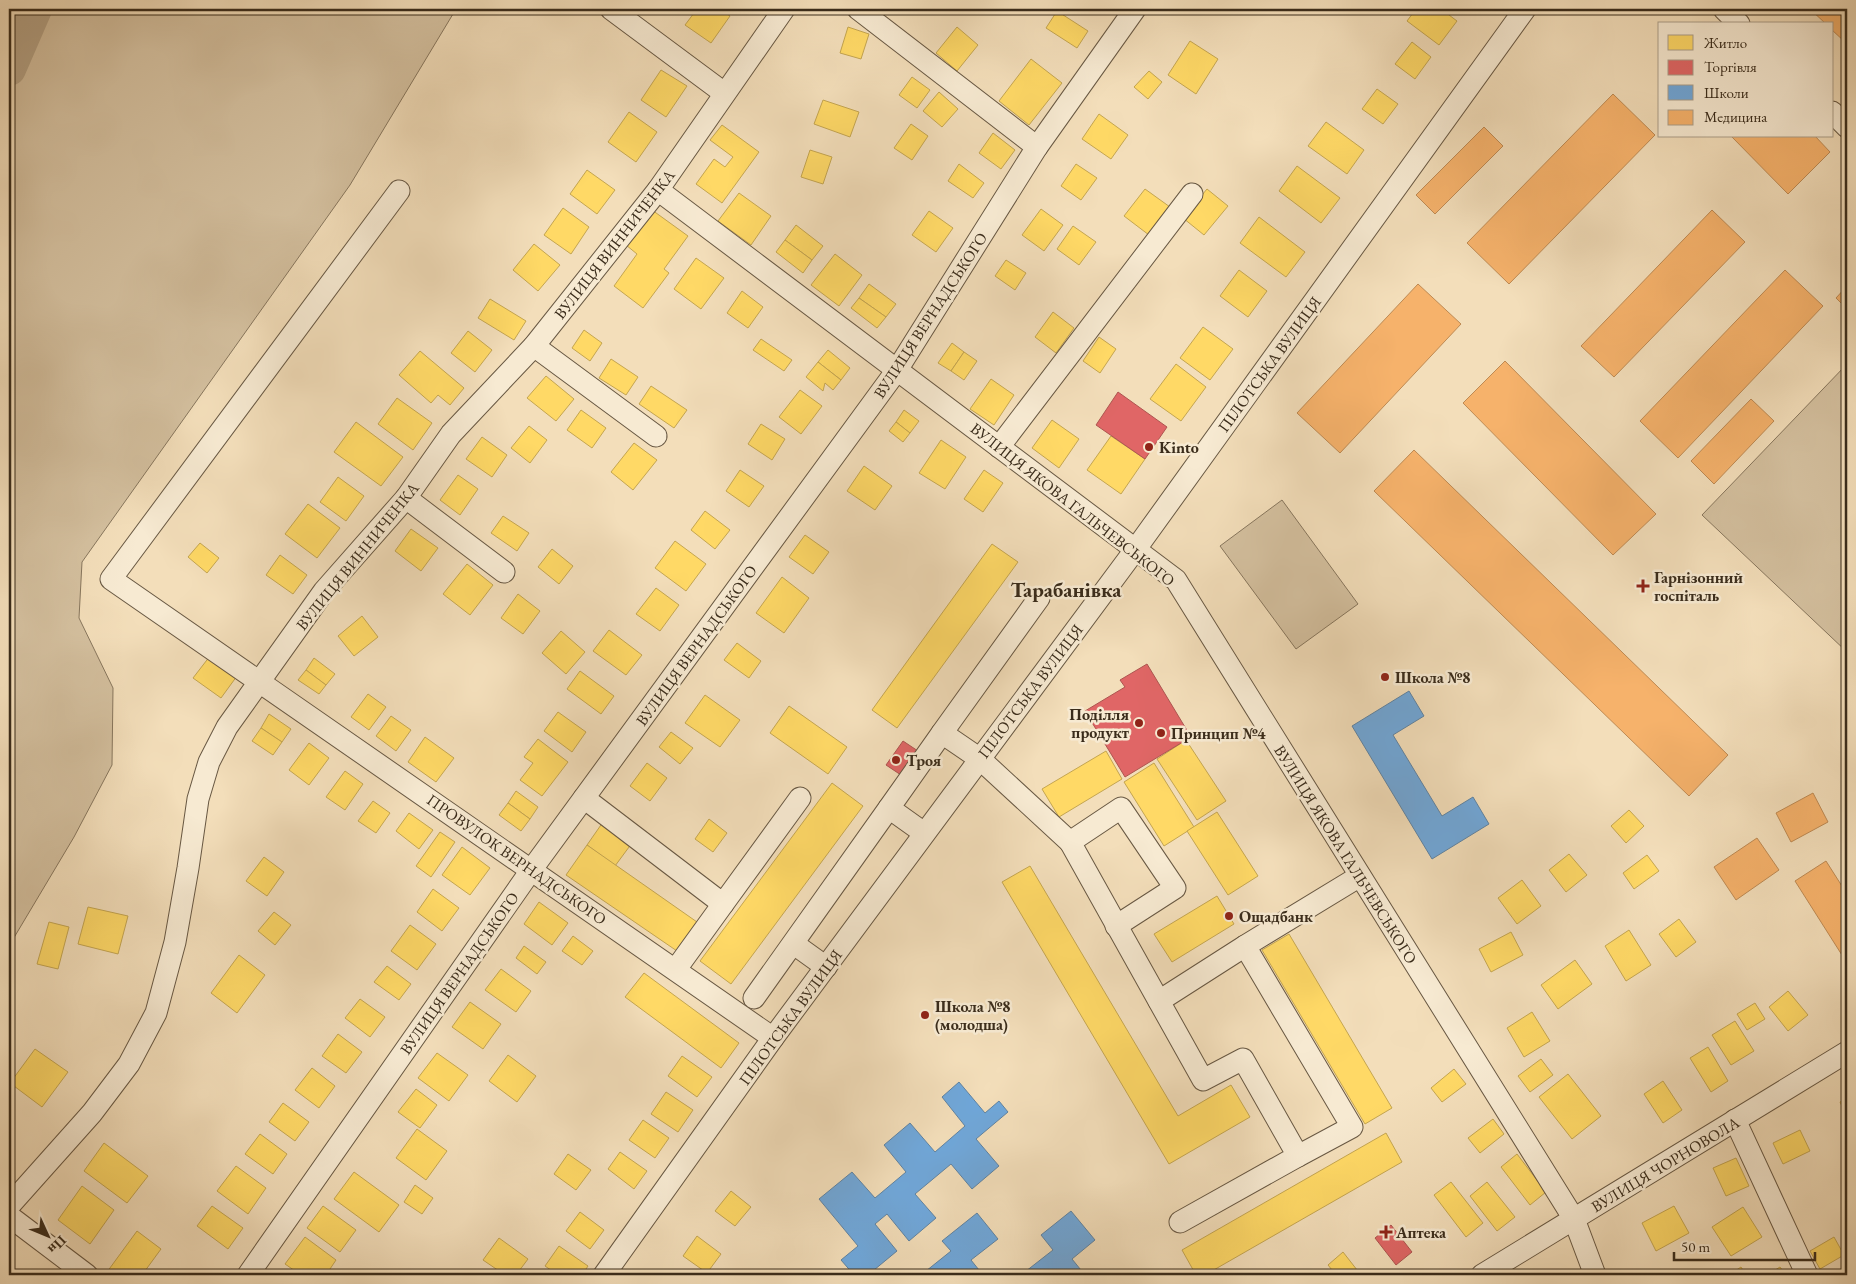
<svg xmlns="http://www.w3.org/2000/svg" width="1856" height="1284" font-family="'EB Garamond',serif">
<rect width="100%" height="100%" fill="#f3deba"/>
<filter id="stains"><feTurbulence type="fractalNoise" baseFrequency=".004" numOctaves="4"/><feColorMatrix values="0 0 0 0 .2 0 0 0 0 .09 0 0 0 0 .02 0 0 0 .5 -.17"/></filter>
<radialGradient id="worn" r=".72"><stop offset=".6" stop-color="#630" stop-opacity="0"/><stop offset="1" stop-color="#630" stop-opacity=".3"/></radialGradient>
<g fill="#d4c09f" stroke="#87765d">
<path d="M9 9H456L350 185 82 562 79 618 113 688 112 765 74 837 9 946Z"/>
<path d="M1847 364V652L1702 515Z"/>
<path d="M1282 500 1358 604 1296 649 1220 546Z"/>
</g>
<g fill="#ffd966" stroke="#c4a550">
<path d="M697 9H720L730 16 711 43 685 25Z"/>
<path d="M1416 9H1441L1457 21 1439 45 1407 21Z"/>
<path d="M1057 11 1088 31 1077 48 1046 28Z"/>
<path d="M848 27 869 34 861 59 840 53Z"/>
<path d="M957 27 978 45 957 71 936 53Z"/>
<path d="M1190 41 1218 59 1196 94 1168 75Z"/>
<path d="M1412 42 1431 57 1415 79 1395 64Z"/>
<path d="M1031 59 1062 83 1029 125 999 101Z"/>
<path d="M661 70 687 86 666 117 641 100Z"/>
<path d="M1149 71 1162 82 1148 99 1134 87Z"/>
<path d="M912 77 930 90 917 108 899 95Z"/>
<path d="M1377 89 1398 104 1383 124 1362 109Z"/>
<path d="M939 92 958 109 942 127 923 111Z"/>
<path d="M823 100 859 112 850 137 814 124Z"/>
<path d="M629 112 657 132 636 162 608 142Z"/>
<path d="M1099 114 1128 135 1111 159 1082 139Z"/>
<path d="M1326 122 1364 150 1347 174 1308 146Z"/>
<path d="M911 124 928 136 912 160 894 148Z"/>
<path d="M722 125 759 152 722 203 696 184 714 159 725 167 733 157 710 140Z"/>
<path d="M993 133 1015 150 1001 169 979 153Z"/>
<path d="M810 150 832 157 823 184 801 177Z"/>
<path d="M959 164 984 183 973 198 948 181Z"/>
<path d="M1076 164 1097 178 1081 200 1061 186Z"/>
<path d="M1297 166 1340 198 1321 223 1279 191Z"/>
<path d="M587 170 615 190 597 214 570 194Z"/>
<path d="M1145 189 1170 207 1149 235 1124 216Z"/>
<path d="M1207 189 1228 206 1204 235 1183 218Z"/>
<path d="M739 193 771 216 751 245 718 221Z"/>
<path d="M563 208 589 227 571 254 544 235Z"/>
<path d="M1041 209 1063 225 1044 251 1022 235Z"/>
<path d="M652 210 688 236 664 269 669 273 643 308 614 286 637 254 626 245Z"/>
<path d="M929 211 953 228 936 252 912 235Z"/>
<path d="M1259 217 1305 252 1286 277 1240 243Z"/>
<path d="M796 225 823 246 812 260 785 240Z"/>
<path d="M1073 226 1096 242 1079 265 1057 249Z"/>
<path d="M785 240 812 260 803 273 776 252Z"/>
<path d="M534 244 560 265 538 291 513 270Z"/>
<path d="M835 254 862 275 839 306 811 285Z"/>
<path d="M696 258 724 278 701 309 674 289Z"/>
<path d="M1006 260 1026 273 1015 290 995 276Z"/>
<path d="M1239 270 1267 291 1248 317 1220 296Z"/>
<path d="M869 284 896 304 886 317 859 298Z"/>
<path d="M742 291 763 307 748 328 727 313Z"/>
<path d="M859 298 886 317 877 328 851 308Z"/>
<path d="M490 299 526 321 514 340 478 318Z"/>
<path d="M1053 312 1074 328 1056 353 1035 337Z"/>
<path d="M1203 327 1233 349 1210 380 1180 358Z"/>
<path d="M584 330 602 343 590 361 572 348Z"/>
<path d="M468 331 492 350 475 372 451 353Z"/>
<path d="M1099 337 1116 349 1100 373 1083 361Z"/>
<path d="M761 339 792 360 784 371 753 350Z"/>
<path d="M952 343 964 352 951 371 938 363Z"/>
<path d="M828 350 850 368 841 380 818 362Z"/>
<path d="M420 351 464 388 450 405 438 395 431 403 399 375Z"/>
<path d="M964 352 977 361 964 380 951 371Z"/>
<path d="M611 359 638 377 626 395 599 378Z"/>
<path d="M818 362 841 380 833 390 825 383 823 391 806 377Z"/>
<path d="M1176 364 1206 387 1181 421 1150 399Z"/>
<path d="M546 376 574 399 556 421 527 398Z"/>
<path d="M991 379 1014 395 994 425 970 409Z"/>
<path d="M651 386 687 410 674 428 639 404Z"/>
<path d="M800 390 822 406 801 434 779 417Z"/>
<path d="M397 398 432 423 413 450 378 424Z"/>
<path d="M581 410 606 428 592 448 567 430Z"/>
<path d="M904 410 919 421 910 433 896 422Z"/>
<path d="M1052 420 1079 439 1059 468 1032 448Z"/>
<path d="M356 422 403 457 381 486 334 452Z"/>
<path d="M896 422 910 433 903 442 889 431Z"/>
<path d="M761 424 785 439 772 460 748 444Z"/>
<path d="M529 426 547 440 530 463 511 448Z"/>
<path d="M1111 436 1145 459 1121 494 1087 470Z"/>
<path d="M482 437 507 455 492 477 466 459Z"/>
<path d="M941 440 966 457 945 489 919 473Z"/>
<path d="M634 443 657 460 633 490 611 472Z"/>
<path d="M864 466 892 486 875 510 847 491Z"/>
<path d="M740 470 764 486 749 507 726 491Z"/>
<path d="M984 470 1003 483 983 512 964 499Z"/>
<path d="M458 475 478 489 460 515 440 500Z"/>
<path d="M338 477 364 496 346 521 320 502Z"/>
<path d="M308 504 340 528 317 558 285 534Z"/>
<path d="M705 511 730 530 715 549 691 530Z"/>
<path d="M503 516 529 533 517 551 491 533Z"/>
<path d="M411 529 438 548 421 571 395 551Z"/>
<path d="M805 535 829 552 813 574 789 557Z"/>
<path d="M675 541 706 564 686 591 655 568Z"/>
<path d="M200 543 219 558 207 573 188 557Z"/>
<path d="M992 544 1018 562 897 728 872 710Z"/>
<path d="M552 549 573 566 559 584 538 567Z"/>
<path d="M280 555 307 575 293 594 266 575Z"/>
<path d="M467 564 493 585 470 615 443 594Z"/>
<path d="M782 577 809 598 784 633 756 613Z"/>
<path d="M656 588 679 605 660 631 636 614Z"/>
<path d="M518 594 540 611 523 634 501 618Z"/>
<path d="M362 616 378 637 354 656 338 636Z"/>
<path d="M609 630 642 655 626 675 593 651Z"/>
<path d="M561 631 585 652 566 674 542 653Z"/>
<path d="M737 643 761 661 749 678 724 660Z"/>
<path d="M210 656 237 676 221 698 193 678Z"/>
<path d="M314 658 335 674 326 685 306 670Z"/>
<path d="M306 670 326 685 319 694 298 680Z"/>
<path d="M580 671 614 696 601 714 567 689Z"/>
<path d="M368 694 386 707 369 730 351 717Z"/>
<path d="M705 695 740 720 720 747 685 723Z"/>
<path d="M789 706 847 747 828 774 770 733Z"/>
<path d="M558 712 586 732 572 752 544 731Z"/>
<path d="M269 714 291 729 282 742 261 728Z"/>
<path d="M391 716 411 730 396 751 376 736Z"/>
<path d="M261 728 282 742 273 755 252 741Z"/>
<path d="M671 732 693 748 680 764 659 747Z"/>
<path d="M425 737 454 758 436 782 408 762Z"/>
<path d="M538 739 568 762 542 796 520 780 533 763 524 757Z"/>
<path d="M1186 740 1226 801 1197 820 1157 759Z"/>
<path d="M309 743 329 758 309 785 289 770Z"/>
<path d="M1106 751 1122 779 1059 817 1042 789Z"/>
<path d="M647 763 667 778 650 801 630 786Z"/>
<path d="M1154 763 1194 827 1164 846 1124 782Z"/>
<path d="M345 771 363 784 345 810 326 797Z"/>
<path d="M832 783 863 806 731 984 700 961Z"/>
<path d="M516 791 538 807 530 819 508 803Z"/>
<path d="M373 801 390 813 376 833 358 821Z"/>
<path d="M508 803 530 819 521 831 499 815Z"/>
<path d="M1629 810 1644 826 1626 843 1611 826Z"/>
<path d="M1217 812 1258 876 1228 895 1187 831Z"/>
<path d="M409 813 433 830 419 849 396 831Z"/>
<path d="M709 819 727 833 713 852 695 839Z"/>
<path d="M603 822 632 843 615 866 587 845Z"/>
<path d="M440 832 455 842 431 877 416 866Z"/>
<path d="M587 845 697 922 677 951 566 875Z"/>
<path d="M462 847 490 868 470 895 442 875Z"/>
<path d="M1569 854 1587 875 1566 892 1549 870Z"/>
<path d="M1647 855 1659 871 1634 889 1623 873Z"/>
<path d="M264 857 284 872 267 896 246 881Z"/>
<path d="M1030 866 1178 1116 1231 1085 1250 1117 1169 1164 1002 882Z"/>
<path d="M1522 880 1541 906 1517 924 1498 898Z"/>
<path d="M433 889 459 908 442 931 417 912Z"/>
<path d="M1217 896 1234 924 1172 962 1154 934Z"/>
<path d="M539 902 568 923 552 945 524 924Z"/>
<path d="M88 907 128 916 118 954 78 944Z"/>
<path d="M274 912 291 925 275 945 258 931Z"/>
<path d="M1679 919 1696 942 1676 957 1659 934Z"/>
<path d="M49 922 69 927 58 969 37 964Z"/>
<path d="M410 925 436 944 417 970 391 951Z"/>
<path d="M1629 930 1651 965 1626 981 1605 946Z"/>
<path d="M1511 932 1523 955 1491 972 1479 949Z"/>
<path d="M1289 934 1392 1108 1365 1124 1262 950Z"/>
<path d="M573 936 593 951 582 965 562 951Z"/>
<path d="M524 946 546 962 537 974 516 958Z"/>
<path d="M239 955 265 975 237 1013 211 993Z"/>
<path d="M1575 960 1592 984 1558 1009 1541 985Z"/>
<path d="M387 966 411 984 399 1000 374 982Z"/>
<path d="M501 969 531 991 516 1012 485 990Z"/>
<path d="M644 973 739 1043 721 1068 625 997Z"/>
<path d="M1788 991 1808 1015 1788 1031 1769 1007Z"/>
<path d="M360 999 385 1017 370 1037 345 1018Z"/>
<path d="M470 1002 501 1024 483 1049 452 1027Z"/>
<path d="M1755 1003 1765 1019 1747 1030 1737 1014Z"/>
<path d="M1532 1012 1550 1041 1524 1057 1507 1028Z"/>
<path d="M1735 1021 1754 1051 1731 1065 1712 1035Z"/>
<path d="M338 1034 362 1052 346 1073 322 1056Z"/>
<path d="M1708 1047 1728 1081 1711 1092 1690 1058Z"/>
<path d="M35 1049 68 1072 42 1107 10 1083Z"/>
<path d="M437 1053 468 1075 449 1101 418 1078Z"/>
<path d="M508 1055 536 1076 517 1102 489 1081Z"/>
<path d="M682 1056 712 1077 697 1097 668 1076Z"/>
<path d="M1541 1059 1553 1075 1530 1092 1518 1076Z"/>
<path d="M312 1068 335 1086 319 1108 295 1090Z"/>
<path d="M1454 1069 1466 1084 1442 1102 1431 1088Z"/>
<path d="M1568 1074 1601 1116 1572 1139 1539 1097Z"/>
<path d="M1663 1081 1682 1110 1663 1123 1644 1094Z"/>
<path d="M416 1089 437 1105 420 1128 398 1112Z"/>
<path d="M666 1092 693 1110 678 1132 651 1114Z"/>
<path d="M1847 1098V1117L1840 1102Z"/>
<path d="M283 1103 309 1122 295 1141 269 1122Z"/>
<path d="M1493 1119 1504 1134 1480 1153 1468 1138Z"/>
<path d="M643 1120 669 1138 655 1158 629 1140Z"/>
<path d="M417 1129 447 1151 426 1180 396 1158Z"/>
<path d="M1800 1130 1810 1151 1783 1164 1773 1143Z"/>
<path d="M1386 1133 1402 1162 1205 1275H1196L1182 1250Z"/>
<path d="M260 1134 287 1154 273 1174 245 1154Z"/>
<path d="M104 1143 148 1176 127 1203 84 1171Z"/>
<path d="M620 1152 647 1171 634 1189 608 1169Z"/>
<path d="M568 1154 591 1170 576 1190 554 1174Z"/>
<path d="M1517 1154 1546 1192 1530 1205 1501 1167Z"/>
<path d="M1736 1158 1749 1186 1726 1196 1713 1168Z"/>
<path d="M236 1166 266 1188 248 1214 217 1191Z"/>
<path d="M354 1172 399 1205 379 1232 334 1199Z"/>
<path d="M1451 1182 1483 1223 1466 1237 1434 1195Z"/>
<path d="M1487 1182 1515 1217 1497 1231 1470 1196Z"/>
<path d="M415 1185 433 1198 422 1214 404 1202Z"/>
<path d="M82 1186 114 1210 90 1244 58 1220Z"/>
<path d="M731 1191 751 1207 735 1226 715 1211Z"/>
<path d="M212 1206 243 1228 228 1249 197 1226Z"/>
<path d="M323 1206 356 1230 340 1252 307 1228Z"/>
<path d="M1674 1206 1689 1233 1656 1251 1642 1223Z"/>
<path d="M1743 1207 1762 1237 1731 1256 1712 1227Z"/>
<path d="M580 1212 604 1230 590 1249 566 1231Z"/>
<path d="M137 1231 161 1249 142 1275H112L107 1272Z"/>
<path d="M697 1236 721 1254 707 1273 683 1256Z"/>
<path d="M305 1237 336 1260 326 1275H301L285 1264Z"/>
<path d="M1834 1237 1844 1255 1820 1269 1810 1251Z"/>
<path d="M499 1238 528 1259 516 1275H505L483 1260Z"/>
<path d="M559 1246 588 1266 582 1275H558L545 1266Z"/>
<path d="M1343 1252 1361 1275H1336L1328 1265Z"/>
<path d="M1741 1267 1746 1275H1729Z"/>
<path d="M1780 1267 1786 1275H1767Z"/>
</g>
<g fill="#e06666" stroke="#ae5550">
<path d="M1118 392 1167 427 1145 459 1096 425Z"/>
<path d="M1147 664 1191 737 1125 777 1085 711 1125 687 1120 680Z"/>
<path d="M903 741 918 751 901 775 886 765Z"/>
<path d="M1391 1225 1412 1252 1396 1265 1375 1238Z"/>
</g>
<g fill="#6fa8dc" stroke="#5f83a2">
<path d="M1409 691 1424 716 1393 735 1442 816 1473 797 1489 824 1432 859 1352 726Z"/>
<path d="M959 1082 985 1113 999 1101 1008 1112 976 1139 999 1166 972 1189 951 1164 915 1194 936 1218 909 1241 887 1214 875 1224 897 1251 868 1275H854L841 1260 858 1246 819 1199 852 1172 875 1198 906 1172 884 1145 910 1123 935 1152 965 1126 942 1097Z"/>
<path d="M1071 1211 1095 1240 1072 1259 1085 1275H1021L1053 1250 1041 1235Z"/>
<path d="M977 1213 998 1239 971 1260 983 1275H921L951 1251 942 1241Z"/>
</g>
<g fill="#f6b26b" stroke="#be8a53">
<path d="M1810 9H1847V40L1845 42 1832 30V24H1826Z"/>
<path d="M1613 94 1655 135 1509 284 1467 243Z"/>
<path d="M1484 127 1503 146 1435 214 1416 195Z"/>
<path d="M1731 136H1815L1830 152 1788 194Z"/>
<path d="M1712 210 1745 242 1614 377 1581 346Z"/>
<path d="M1785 270 1823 306 1678 458 1640 421Z"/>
<path d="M1418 284 1461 324 1340 453 1297 413Z"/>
<path d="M1847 286V309L1836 298Z"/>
<path d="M1505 361 1656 514 1613 555 1463 403Z"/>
<path d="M1751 399 1774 421 1714 484 1691 461Z"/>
<path d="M1414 450 1728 755 1689 796 1374 491Z"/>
<path d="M1813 793 1828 822 1791 842 1776 813Z"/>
<path d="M1757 838 1779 870 1736 900 1714 867Z"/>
<path d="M1826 861 1847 894V963L1795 881Z"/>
</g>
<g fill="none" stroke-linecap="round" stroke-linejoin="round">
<path stroke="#83725a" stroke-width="5.5" d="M9 37 20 43"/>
<path stroke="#b4a184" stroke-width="34" d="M9 69 35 9"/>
<defs>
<g id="minor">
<path d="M611 9 724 93"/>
<path d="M858 9 1037 147"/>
<path d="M1724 9 1739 24"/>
<path d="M1832 112 1847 127"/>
<path d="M658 190 1176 580 1574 1219 1595 1275"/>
<path d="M399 191 111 579 773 1038"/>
<path d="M534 346 656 436"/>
<path d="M999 447 1192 194"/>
<path d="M406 498 504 572"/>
<path d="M1039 598 942 733 980 759 1070 842 1121 808 1175 888 1116 926"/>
<path d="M584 798 723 904 800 798"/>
<path d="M924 833 889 808 942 733"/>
<path d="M1070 842 1203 1080 1243 1059 1298 1156 1180 1222"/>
<path d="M794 944 826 967"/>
<path d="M676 969 723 904"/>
<path d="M754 998 889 808"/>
<path d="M1159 1001 1245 946"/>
<path d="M1735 1120 1807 1275"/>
<path d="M1298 1156 1352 1127 1245 946 1360 876"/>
<path d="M9 1206 92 1113 129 1064 156 1013 175 942 188 868 198 799 209 762 227 727 324 591 406 498 451 434 534 346 658 190 784 9"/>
<path d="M9 1216 87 1275"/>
<path d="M248 1275 532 869 897 370 1037 147 1135 9"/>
<path d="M604 1275 773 1038 1135 550 1525 9"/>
<path d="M1482 1275 1847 1052"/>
</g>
</defs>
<use href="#minor" stroke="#685843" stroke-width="23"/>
<use href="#minor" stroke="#f7ead2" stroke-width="21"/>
</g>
<g fill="#8f2418" stroke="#f7ead2" stroke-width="2">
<circle cx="1149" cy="447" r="5"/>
<path d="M1640.5 578.5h5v5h5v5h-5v5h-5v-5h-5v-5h5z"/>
<circle cx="1385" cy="677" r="5"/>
<circle cx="1139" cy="723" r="5"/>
<circle cx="1161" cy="733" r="5"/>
<circle cx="896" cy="760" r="5"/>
<circle cx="1229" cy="916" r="5"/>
<circle cx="925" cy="1015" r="5"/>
<path d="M1383.5 1224.5h5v5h5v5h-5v5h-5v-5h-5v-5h5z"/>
</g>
<g text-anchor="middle" stroke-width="5" stroke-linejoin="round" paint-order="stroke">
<g font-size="16" fill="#3a2c1b" stroke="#f7ead2">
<text transform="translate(614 244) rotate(-52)" y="6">ВУЛИЦЯ ВИННИЧЕНКА</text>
<text transform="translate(930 315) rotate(-57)" y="6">ВУЛИЦЯ ВЕРНАДСЬКОГО</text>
<text transform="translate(1269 364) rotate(-54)" y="6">ПІЛОТСЬКА ВУЛИЦЯ</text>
<text transform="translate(1073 504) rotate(38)" y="6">ВУЛИЦЯ ЯКОВА ГАЛЬЧЕВСЬКОГО</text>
<text transform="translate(357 556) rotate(-51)" y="6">ВУЛИЦЯ ВИННИЧЕНКА</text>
<text transform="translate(696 645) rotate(-54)" y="6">ВУЛИЦЯ ВЕРНАДСЬКОГО</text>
<text transform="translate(1030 691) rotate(-53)" y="6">ПІЛОТСЬКА ВУЛИЦЯ</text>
<text transform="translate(1346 854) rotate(58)" y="6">ВУЛИЦЯ ЯКОВА ГАЛЬЧЕВСЬКОГО</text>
<text transform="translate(517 859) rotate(35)" y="6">ПРОВУЛОК ВЕРНАДСЬКОГО</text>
<text transform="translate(459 973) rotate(-55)" y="6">ВУЛИЦЯ ВЕРНАДСЬКОГО</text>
<text transform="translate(790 1017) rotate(-54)" y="6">ПІЛОТСЬКА ВУЛИЦЯ</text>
<text transform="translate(1665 1164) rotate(-31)" y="6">ВУЛИЦЯ ЧОРНОВОЛА</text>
</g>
<g font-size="16" font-weight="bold" fill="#3a2c1b" stroke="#f7ead2" text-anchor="start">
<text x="1159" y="453">Kinto</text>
<text x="1654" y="583">Гарнізонний<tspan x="1654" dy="18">госпіталь</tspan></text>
<text x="1395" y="683">Школа №8</text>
<text x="1129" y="720" text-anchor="end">Поділля<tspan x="1129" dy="18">продукт</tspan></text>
<text x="1171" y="739">Принцип №4</text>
<text x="906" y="766">Троя</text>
<text x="1239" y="922">Ощадбанк</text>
<text x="935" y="1012">Школа №8<tspan x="935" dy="18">(молодша)</tspan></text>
<text x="1396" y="1238">Аптека</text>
</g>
<g font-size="21" font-weight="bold" fill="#3a2c1b" stroke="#f7ead2">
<text x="1066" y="597">Тарабанівка</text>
</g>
</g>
<rect width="1856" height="1284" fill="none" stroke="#f3deba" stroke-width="30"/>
<rect x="10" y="10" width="1836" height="1264" fill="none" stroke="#3a2c1b" stroke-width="2.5"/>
<rect x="15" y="15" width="1826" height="1254" fill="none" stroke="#3a2c1b"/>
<rect x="1658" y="22" width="175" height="115" fill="#f7ead2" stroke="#ab9e89"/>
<rect x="1668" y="35" width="25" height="15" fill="#ffd966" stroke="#ab9e89"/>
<text x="1704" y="48" font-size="15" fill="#3a2c1b">Житло</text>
<rect x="1668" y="60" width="25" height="15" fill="#e06666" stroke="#ab9e89"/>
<text x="1704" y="72" font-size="15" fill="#3a2c1b">Торгівля</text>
<rect x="1668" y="85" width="25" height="15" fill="#6fa8dc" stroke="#ab9e89"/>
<text x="1704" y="98" font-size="15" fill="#3a2c1b">Школи</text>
<rect x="1668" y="110" width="25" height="15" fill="#f6b26b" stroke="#ab9e89"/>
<text x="1704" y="122" font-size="15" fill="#3a2c1b">Медицина</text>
<g transform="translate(48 1236) rotate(134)" stroke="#f7ead2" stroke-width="4" paint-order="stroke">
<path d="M0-4L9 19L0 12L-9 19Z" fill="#3a2c1b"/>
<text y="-8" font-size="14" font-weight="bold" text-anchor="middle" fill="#3a2c1b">Пн</text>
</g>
<path d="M1674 1252v8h141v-8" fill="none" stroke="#3a2c1b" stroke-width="2.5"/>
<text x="1681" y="1252" font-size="15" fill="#3a2c1b" stroke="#f7ead2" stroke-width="4" paint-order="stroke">50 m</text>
<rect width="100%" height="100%" filter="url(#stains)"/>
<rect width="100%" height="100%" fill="url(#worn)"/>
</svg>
